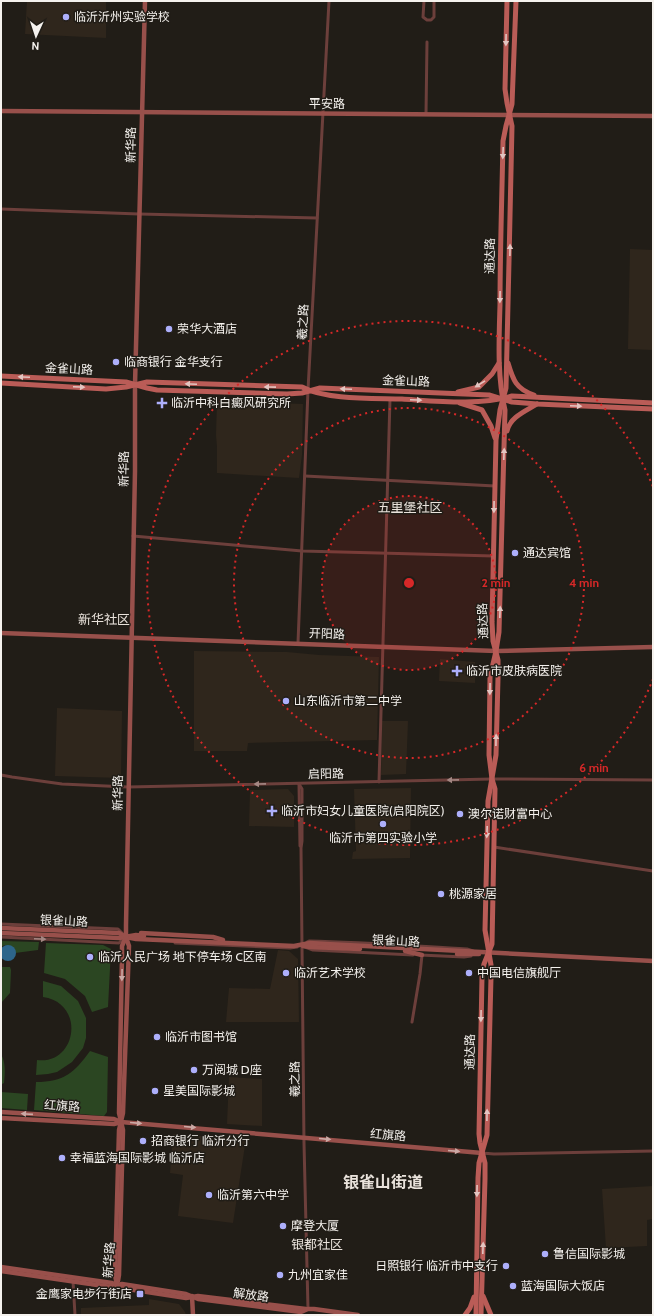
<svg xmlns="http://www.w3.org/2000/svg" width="654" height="1316" font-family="Cabin,'Noto Sans SC',sans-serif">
<rect width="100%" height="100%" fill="#211d17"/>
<g fill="#2f261c">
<path d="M27 1H106V38L25 34Z"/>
<path d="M630 249 653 250V350L628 349Z"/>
<path d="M217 401 303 404 302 455 299 478 217 473V447L216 435Z"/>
<path d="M194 651 287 652 319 655 379 657 377 740 248 743 247 751H194Z"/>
<path d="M440 659 475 662V683L439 681Z"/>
<path d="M57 708 122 711 121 778 55 776Z"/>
<path d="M382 721H408L406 774 381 775Z"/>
<path d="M411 788 410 858 352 859 353 852 356 851 354 789Z"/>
<path d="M288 789 294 796V827L249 826 250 790Z"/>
<path d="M278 950 289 951 298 959 299 1022H226L229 988 270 989Z"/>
<path d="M229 1077 262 1079V1126L227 1124Z"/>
<path d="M173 1134 246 1139 233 1223 178 1216 183 1175 170 1173Z"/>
<path d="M653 1186V1219L647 1220V1246L606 1248 602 1189Z"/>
<path d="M149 1299 179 1304 185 1312 186 1315H81V1308L149 1305Z"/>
</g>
<g fill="#2b4622">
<path d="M1 941 39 942 38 950 15 953V950L5 945 1 947Z"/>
<path d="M46 943 103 945 111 949 108 1007 92 1012 85 996 65 979 44 973Z"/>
<path d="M1 958V967H10L11 970 10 993 1 1003Z"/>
<path d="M43 981 61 986 78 1001 86 1018V1038L83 1048 72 1062 57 1072 48 1074 36 1075 37 1060C77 1065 86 1003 43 997Z"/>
<path d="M90 1051 108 1057 107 1112 104 1116 34 1110 36 1082C64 1082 74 1073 90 1051Z"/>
<path d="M1 1054C6 1063 5 1074 4 1083L2 1084 1 1092 28 1094 27 1110 1 1108Z"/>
</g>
<circle fill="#2d658a" cx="8" cy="953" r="8"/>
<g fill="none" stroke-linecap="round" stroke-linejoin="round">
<g stroke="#6c3f3b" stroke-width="3">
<path d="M424 1 423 17 427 20H431L434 17V1"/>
<path d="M426 114 427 42"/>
<path d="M1 209 139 214 317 218"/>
<path d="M305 476 495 486"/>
<path d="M133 536 302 551 494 556"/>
<path d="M298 643 308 390 329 1"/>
<path d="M1 775 12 777 62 784 128 787 492 779 653 780"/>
<path d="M379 782 390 399"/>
<path d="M299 784 302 789V841L301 848 304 1143 308 1309"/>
<path d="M299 784 300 846"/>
<path d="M494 847 653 871"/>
<path d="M1 924 118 929 122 933"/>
<path d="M1 937 119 943 124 938"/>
<path d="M307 942 309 941C362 942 414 946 467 949L473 951"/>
<path d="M175 943 290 948 297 947"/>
<path d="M305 947 313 950 413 955"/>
<path d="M420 955 464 957 471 956"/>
<path d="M412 1022 420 974 422 955"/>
<path d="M482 1153 494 1154 653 1151"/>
<path d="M73 1281 75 1315"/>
</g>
<g stroke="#98504b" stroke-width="4.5">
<path d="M1 111 653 116"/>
<path d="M1 633 496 651 653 647"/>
<path d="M1 928 119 933 126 937 136 939 294 946 310 943C424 950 538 956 653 961"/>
<path d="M1 933 119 938 136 935 144 936"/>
<path d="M141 933 213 937 223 940"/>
<path d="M303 946 310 947 360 949"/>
<path d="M405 951 422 955"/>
<path d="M457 954H479"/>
<path d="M1 1112 114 1119 121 1122 482 1153"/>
<path d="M1 1118 114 1124 121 1122"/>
<path d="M1 1267 112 1283 121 1288 186 1298 198 1296 306 1309"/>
<path d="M1 1271 111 1287 122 1284 186 1294 198 1299 301 1312 308 1309H314L358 1315"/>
<path d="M118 1281 119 1275 123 1130 119 1113 122 957V946L126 937"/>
<path d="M117 1285 115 1275 119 1130 123 1113 129 946 126 937V925L135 471V385L145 1"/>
<path d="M192 1296 193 1315"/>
</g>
<g stroke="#ba5c57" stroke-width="5">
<path d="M508 363C513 380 516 389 534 395"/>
<path d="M1 376 126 382 147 388 157 390 287 394 302 393 320 388 489 395 512 402 537 404 653 409"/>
<path d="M1 383 106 389 126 387 147 382 302 387C326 400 374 398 402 399 435 401 481 406 512 396L653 403"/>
<path d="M458 392 479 387 492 374 499 363"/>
<path d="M460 403 482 410 491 426 495 438"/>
<path d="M507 431C510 417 526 411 537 404"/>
<path d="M483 1296 491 1315"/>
<path d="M465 1315 470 1308 474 1297"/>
<path d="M476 1315 478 1178 479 1163 487 1135 491 977V965L485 930 488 801 496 755 498 678V660L493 641 492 622 496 440 500 410 506 388 509 261 512 126 507 103 505 89 507 1"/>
<path d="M481 1315 485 1179V1163L480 1143 479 1134 482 977 484 964 492 944 495 789 492 779 489 755 490 677 496 651 499 632 505 410C497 376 499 340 500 305 500 250 502 195 503 141L506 126 512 104 516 1"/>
</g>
</g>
<defs><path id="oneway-solid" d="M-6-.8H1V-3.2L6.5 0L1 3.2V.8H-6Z"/></defs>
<g fill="#e3c5c1">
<use href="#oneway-solid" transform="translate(506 40) rotate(91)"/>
<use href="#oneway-solid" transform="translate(503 153) rotate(92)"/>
<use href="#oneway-solid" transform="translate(510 250) rotate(-89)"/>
<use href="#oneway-solid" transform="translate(500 297) rotate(91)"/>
<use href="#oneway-solid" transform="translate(24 377) rotate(-178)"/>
<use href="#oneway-solid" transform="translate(191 384) rotate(-178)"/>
<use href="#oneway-solid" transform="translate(480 384) rotate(148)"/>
<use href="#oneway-solid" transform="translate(79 387) rotate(2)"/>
<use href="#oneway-solid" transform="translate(270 387) rotate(-179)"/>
<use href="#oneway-solid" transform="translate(346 389) rotate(-178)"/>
<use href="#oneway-solid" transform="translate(416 400) rotate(2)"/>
<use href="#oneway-solid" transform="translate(576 406) rotate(3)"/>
<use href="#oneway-solid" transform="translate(504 454) rotate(-88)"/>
<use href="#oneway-solid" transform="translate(494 507) rotate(91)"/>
<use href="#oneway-solid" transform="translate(500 612) rotate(-88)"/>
<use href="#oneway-solid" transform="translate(490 689) rotate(91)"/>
<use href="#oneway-solid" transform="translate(496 740) rotate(-89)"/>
<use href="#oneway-solid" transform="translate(487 832) rotate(92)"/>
<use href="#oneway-solid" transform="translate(481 1016) rotate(91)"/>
<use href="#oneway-solid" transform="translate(487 1115) rotate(-89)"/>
<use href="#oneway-solid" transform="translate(477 1191) rotate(91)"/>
<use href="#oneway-solid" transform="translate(483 1248) rotate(-88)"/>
</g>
<g fill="#a38783">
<use href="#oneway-solid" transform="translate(453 780) rotate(179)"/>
<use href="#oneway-solid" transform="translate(260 784) rotate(179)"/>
<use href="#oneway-solid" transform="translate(40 939) rotate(2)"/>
</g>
<g fill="#cba9a5">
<use href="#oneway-solid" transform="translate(122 975) rotate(91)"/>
<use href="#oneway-solid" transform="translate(27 1114) rotate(-176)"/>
<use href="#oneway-solid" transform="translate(136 1123) rotate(5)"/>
<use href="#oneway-solid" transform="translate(190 1127) rotate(5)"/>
<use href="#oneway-solid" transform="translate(325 1139) rotate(5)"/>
<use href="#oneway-solid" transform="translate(454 1151) rotate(5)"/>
</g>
<circle cx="409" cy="583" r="87" fill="#d62828" fill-opacity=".12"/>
<g fill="none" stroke="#d62828" stroke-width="2" stroke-dasharray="2 4">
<circle cx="409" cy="583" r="87"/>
<circle cx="409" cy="583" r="175"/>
<path d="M653 679A262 262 0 1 1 653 487"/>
</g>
<g fill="#adaffb" stroke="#211d17" stroke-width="1.5">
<circle cx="66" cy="17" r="4"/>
<circle cx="169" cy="329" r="4"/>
<circle cx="116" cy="362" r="4"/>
<path d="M160 397h4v4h4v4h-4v4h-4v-4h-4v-4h4z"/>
<circle cx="515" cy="553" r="4"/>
<path d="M455 665h4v4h4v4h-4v4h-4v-4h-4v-4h4z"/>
<circle cx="286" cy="701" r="4"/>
<path d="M270 805h4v4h4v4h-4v4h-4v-4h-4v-4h4z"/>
<circle cx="460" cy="814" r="4"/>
<circle cx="383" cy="824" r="4"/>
<circle cx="441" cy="894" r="4"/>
<circle cx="90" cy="957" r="4"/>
<circle cx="286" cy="973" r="4"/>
<circle cx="469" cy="973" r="4"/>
<circle cx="157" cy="1037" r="4"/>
<circle cx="194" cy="1070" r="4"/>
<circle cx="155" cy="1091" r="4"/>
<circle cx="143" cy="1141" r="4"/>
<circle cx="62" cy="1158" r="4"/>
<circle cx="209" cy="1195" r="4"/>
<circle cx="283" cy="1226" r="4"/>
<circle cx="545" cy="1254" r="4"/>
<circle cx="506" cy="1266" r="4"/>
<circle cx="280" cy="1275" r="4"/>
<circle cx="513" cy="1286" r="4"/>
<rect x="136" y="1290" width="8" height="8" rx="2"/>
</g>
<g text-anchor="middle" stroke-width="3" stroke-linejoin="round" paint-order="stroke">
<g font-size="12" fill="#f5f2ee" stroke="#211d17" text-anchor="start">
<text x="74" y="21">临沂沂州实验学校</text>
<text x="177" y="333">荣华大酒店</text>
<text x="124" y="366">临商银行 金华支行</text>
<text x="171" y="407">临沂中科白癜风研究所</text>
<text x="523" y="557">通达宾馆</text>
<text x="466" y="675">临沂市皮肤病医院</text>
<text x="294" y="705">山东临沂市第二中学</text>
<text x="281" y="815">临沂市妇女儿童医院(启阳院区)</text>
<text x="468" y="818">澳尔诺财富中心</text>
<text x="383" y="842" text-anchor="middle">临沂市第四实验小学</text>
<text x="449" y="898">桃源家居</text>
<text x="98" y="961">临沂人民广场 地下停车场 C区南</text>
<text x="294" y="977">临沂艺术学校</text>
<text x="477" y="977">中国电信旗舰厅</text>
<text x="165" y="1041">临沂市图书馆</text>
<text x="202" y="1074">万阅城 D座</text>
<text x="163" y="1095">星美国际影城</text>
<text x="151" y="1145">招商银行 临沂分行</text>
<text x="70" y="1162">幸福蓝海国际影城 临沂店</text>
<text x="217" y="1199">临沂第六中学</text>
<text x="291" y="1230">摩登大厦</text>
<text x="553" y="1258">鲁信国际影城</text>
<text x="498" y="1270" text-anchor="end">日照银行 临沂市中支行</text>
<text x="288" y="1279">九州宜家佳</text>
<text x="521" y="1290">蓝海国际大饭店</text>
<text x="132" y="1298" text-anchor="end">金鹰家电步行街店</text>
</g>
<g font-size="12" fill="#f5f2ee" stroke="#211d17">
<text x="327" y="108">平安路</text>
<text transform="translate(131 145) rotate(-89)" y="4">新华路</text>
<text transform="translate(490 256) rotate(-89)" y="4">通达路</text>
<text transform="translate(303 322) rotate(-87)" y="4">羲之路</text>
<text transform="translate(69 369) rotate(3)" y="4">金雀山路</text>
<text transform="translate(406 381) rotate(2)" y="4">金雀山路</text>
<text transform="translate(124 469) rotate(-89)" y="4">新华路</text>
<text transform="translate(483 621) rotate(-92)" y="4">通达路</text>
<text transform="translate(327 634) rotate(2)" y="4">开阳路</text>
<text transform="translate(326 774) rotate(-1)" y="4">启阳路</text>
<text transform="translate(118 793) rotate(-89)" y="4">新华路</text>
<text transform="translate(64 921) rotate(3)" y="4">银雀山路</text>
<text transform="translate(396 941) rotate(3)" y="4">银雀山路</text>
<text transform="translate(470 1052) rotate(-89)" y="4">通达路</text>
<text transform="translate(295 1079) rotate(-91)" y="4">羲之路</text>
<text transform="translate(62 1106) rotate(4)" y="4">红旗路</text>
<text transform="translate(388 1135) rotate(5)" y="4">红旗路</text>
<text transform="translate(109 1260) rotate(-86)" y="4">新华路</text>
<text transform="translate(251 1295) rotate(7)" y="4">解放路</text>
</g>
<g font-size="13" fill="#e9e2db" stroke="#211d17">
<text x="410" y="512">五里堡社区</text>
<text x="104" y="624">新华社区</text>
<text x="317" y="1249">银都社区</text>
</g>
<g font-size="16" font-weight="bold" fill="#e9e2db" stroke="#211d17">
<text x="383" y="1188">银雀山街道</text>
</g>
</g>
<circle cx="409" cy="583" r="6" fill="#d62828" stroke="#211d17" stroke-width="2"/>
<g font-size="12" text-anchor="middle" font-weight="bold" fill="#d62828" stroke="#211d17" stroke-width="3" stroke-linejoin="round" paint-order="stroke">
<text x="496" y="587">2 min</text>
<text x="584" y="587">4 min</text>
<text x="594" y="772">6 min</text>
</g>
<rect width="654" height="1316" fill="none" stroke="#f5f2ee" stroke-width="4"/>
<g transform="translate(36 36) rotate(183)" stroke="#211d17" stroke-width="3" paint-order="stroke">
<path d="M0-3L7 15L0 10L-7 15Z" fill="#f5f2ee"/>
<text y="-6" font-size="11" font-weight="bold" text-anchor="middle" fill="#f5f2ee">N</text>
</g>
</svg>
